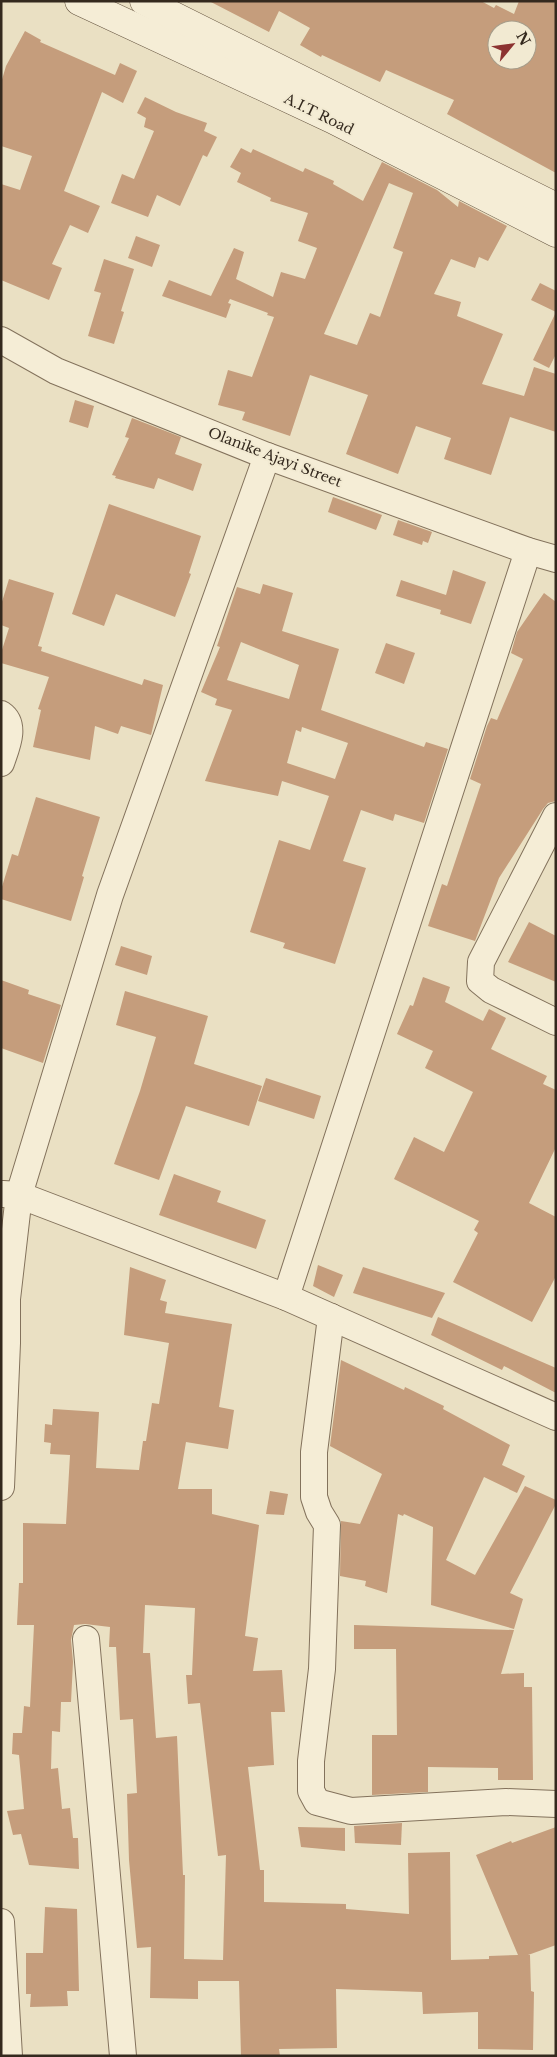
<svg xmlns="http://www.w3.org/2000/svg" width="557" height="2057" font-family="'Libre Baskerville',serif">
<rect width="100%" height="100%" fill="#eae0c3"/>
<g fill="#c59d7c" fill-rule="evenodd">
<path d="M209 1H481L494 8 496 5 514 14 519 1H556V173L447 114 454 100 386 70 380 82 322 55 321 57 300 45 310 28 279 11 269 32ZM497 30H527V60H497Z"/>
<path d="M25 31 41 40 40 42 115 75 120 63 137 71 123 103 102 92 64 191 100 206 88 233 70 225 52 264 62 268 49 300 1 280V184L20 190 32 156 1 146V83L6 66Z"/>
<path d="M145 97 176 112 207 123 204 131 217 137 207 157 203 155 180 206 157 195 148 217 111 203 122 174 134 179 154 131 144 127 146 118 137 113Z"/>
<path d="M241 148 251 153 253 149 303 172 305 168 334 181 333 184 363 201 382 162 437 190 458 207 459 201 507 226 488 261 479 257 475 268 451 259 434 294 461 302 457 316 503 334 482 384 524 396 534 367 556 374V432L510 417 491 475 444 459 451 438 416 426 398 474 346 454 368 395 310 375 290 436 242 420 245 412 218 405 228 370 252 377 274 317 267 315 268 313 230 299 228 303 231 304 226 318 162 296 169 280 211 296 234 248 244 252 236 279 273 297 281 272 305 279 317 248 298 241 308 213 270 201 271 198 237 182 241 173 230 167ZM389 183 413 193 393 248 403 252 380 317 370 313 357 345 324 334Z"/>
<path d="M136 236 160 245 152 267 128 258Z"/>
<path d="M104 259 134 269 121 311 124 312 114 344 88 336 101 293 94 291Z"/>
<path d="M540 283 556 291V354L549 368 533 360 556 312 531 300Z"/>
<path d="M75 400 94 406 88 428 69 422Z"/>
<path d="M132 418 181 437 175 454 202 464 193 491 158 478 154 489 115 478 116 476 112 475 129 438 125 437Z"/>
<path d="M333 497 382 515 376 530 328 512Z"/>
<path d="M109 504 201 536 189 573 191 574 175 617 116 594 104 626 72 614Z"/>
<path d="M398 520 432 532 428 543 423 541 422 545 393 535Z"/>
<path d="M453 570 486 582 471 624 440 614 441 610 396 596 401 580 446 595Z"/>
<path d="M9 579 54 593 38 646 42 647 41 651 142 685 144 679 163 685 151 735 121 726 118 734 95 726 90 760 33 747 41 710 38 709 49 677 1 663V653L9 628 1 625V605Z"/>
<path d="M263 584 293 593 282 631 339 649 321 710 424 747 426 742 448 749 424 823 395 814 393 821 361 810 343 861 366 868 335 964 283 948 285 943 250 932 279 840 310 850 329 796 282 781 278 796 205 781 232 710 215 705 217 699 201 692 220 647 217 646 237 587 260 594ZM241 642 299 665 289 699 227 680ZM302 727 348 743 335 779 287 763 296 730 301 732Z"/>
<path d="M544 593 556 602V801L548 803 543 809 499 878 475 941 428 926 442 884 447 886 481 784 470 779 487 726 491 718 497 720 523 659 511 653 517 632Z"/>
<path d="M386 643 415 653 404 684 375 673Z"/>
<path d="M36 797 100 817 82 876 84 877 71 921 1 899V890L12 854 18 856Z"/>
<path d="M529 922 556 936V982L508 962Z"/>
<path d="M121 946 152 956 147 975 115 965Z"/>
<path d="M423 977 450 987 445 1002 483 1021 489 1009 506 1018 491 1049 547 1076 543 1084 556 1090V1147L529 1203 556 1217V1276L532 1322 453 1282 478 1233 474 1230 479 1221 394 1179 414 1137 444 1152 473 1092 425 1068 433 1051 397 1034 410 1005 413 1006Z"/>
<path d="M1 980 29 990 28 994 61 1005 43 1063 1 1048Z"/>
<path d="M125 991 208 1016 194 1064 262 1086 249 1126 186 1106 159 1180 114 1164 140 1091 156 1037 116 1025Z"/>
<path d="M266 1078 321 1096 314 1119 258 1101Z"/>
<path d="M174 1174 221 1191 217 1202 266 1220 256 1249 159 1215Z"/>
<path d="M318 1265 343 1275 334 1297 313 1286Z"/>
<path d="M130 1267 166 1280 160 1300 167 1302 165 1313 232 1324 219 1407 234 1410 228 1449 186 1442 178 1489H212V1514L259 1525 245 1636 258 1638 253 1671 282 1670 285 1712H271L274 1765 248 1767 260 1870H264V1902L346 1904V1909L409 1914 408 1853 450 1852 451 1960 489 1959V1956L518 1955 476 1855 511 1841 512 1843 556 1827V1945L528 1955H530L531 1991 534 1992 533 2050 478 2049V2012L423 2014 422 1992 336 1989 337 2048 279 2049 280 2056H241L239 1981H198V1999L150 1998 151 1947 137 1948 129 1860 127 1794 137 1793 133 1719 120 1720 116 1647H109L110 1627 85 1624 74 1625 71 1640 73 1662 71 1702H61L60 1732 52 1731 51 1769 58 1768 62 1809 70 1808 73 1838H78L79 1869 29 1865 21 1834 13 1835 7 1811 24 1809 19 1755 12 1754 13 1733H22L24 1706 30 1707 34 1625H17L19 1583H23V1523L66 1524 70 1455 50 1454 51 1443 44 1442 45 1424 52 1425 53 1409 99 1412 96 1468 139 1470 143 1441H146L152 1403 159 1404 169 1343 124 1335ZM145 1605 195 1608 192 1675H186L188 1704 200 1703 218 1856 226 1855 223 1960 184 1959 185 1875H183L177 1736 156 1738 150 1653H143Z"/>
<path d="M363 1267 445 1293 432 1318 353 1293Z"/>
<path d="M438 1317 556 1368V1393L504 1366 502 1370 431 1335Z"/>
<path d="M341 1360 404 1390 405 1387 444 1406 443 1409 510 1445 502 1465 525 1476 517 1493 484 1477 446 1560 475 1575 525 1486 556 1500V1504L510 1593 523 1599 514 1629 431 1605 433 1527 404 1514 403 1516 398 1514 387 1593 365 1586 366 1581 340 1576 341 1521 360 1524 382 1474 330 1446Z"/>
<path d="M270 1491 288 1494 284 1515 266 1514Z"/>
<path d="M354 1625 514 1630 501 1674 524 1673V1687H532L533 1780H498V1768L428 1767V1792L372 1795V1735H397L396 1649H354Z"/>
<path d="M402 1823 401 1845 355 1843 354 1826Z"/>
<path d="M298 1827 345 1828V1851L301 1847Z"/>
<path d="M45 1907 77 1909 79 1991H67L68 2006 30 2007 31 1994H26V1953H43Z"/>
</g>
<g fill="none" stroke-linecap="round" stroke-linejoin="round">
<defs>
<g id="street">
<path d="M1 340 56 371 267 456 528 551 556 559"/>
<path d="M1 714C17 725 6 748 1 763"/>
<path d="M556 816 481 962 480 981 491 990 556 1022"/>
<path d="M3 1194 19 1195 286 1297 556 1417"/>
<path d="M286 1297 528 551"/>
<path d="M331 1317 314 1452V1497L319 1512 327 1525 322 1669 311 1761V1791L317 1802 351 1811 506 1802 556 1804"/>
<path d="M1 1487 7 1343V1299L19 1195 110 895 267 456"/>
<path d="M86 1639 123 2056"/>
<path d="M1 1922 9 2056"/>
</g>
<g id="secondary">
<path d="M79 1 332 119 556 233"/>
<path d="M144 1 556 207"/>
</g>
</defs>
<use href="#street" stroke="#83725c" stroke-width="28"/>
<use href="#secondary" stroke="#64533f" stroke-width="29"/>
<use href="#street" stroke="#f5edd6" stroke-width="26"/>
<use href="#secondary" stroke="#f5edd6" stroke-width="28"/>
</g>
<g text-anchor="middle" stroke-width="4" stroke-linejoin="round" paint-order="stroke">
<g font-size="14" fill="#34291e" stroke="#f2ead2">
<text transform="translate(319 114) rotate(26)" y="5">A.I.T Road</text>
<text transform="translate(275 457) rotate(21)" y="5">Olanike Ajayi Street</text>
</g>
</g>
<rect width="557" height="2057" fill="none" stroke="#34291e" stroke-width="5"/>
<g transform="translate(512 45) rotate(61)"><circle r="24" fill="#f2ead2" stroke="#a69d8a"/>
<path d="M0-4L9 19L0 12L-9 19Z" fill="#8c3331"/>
<text y="-8" font-size="14" font-weight="bold" text-anchor="middle" fill="#34291e">N</text>
</g>
</svg>
